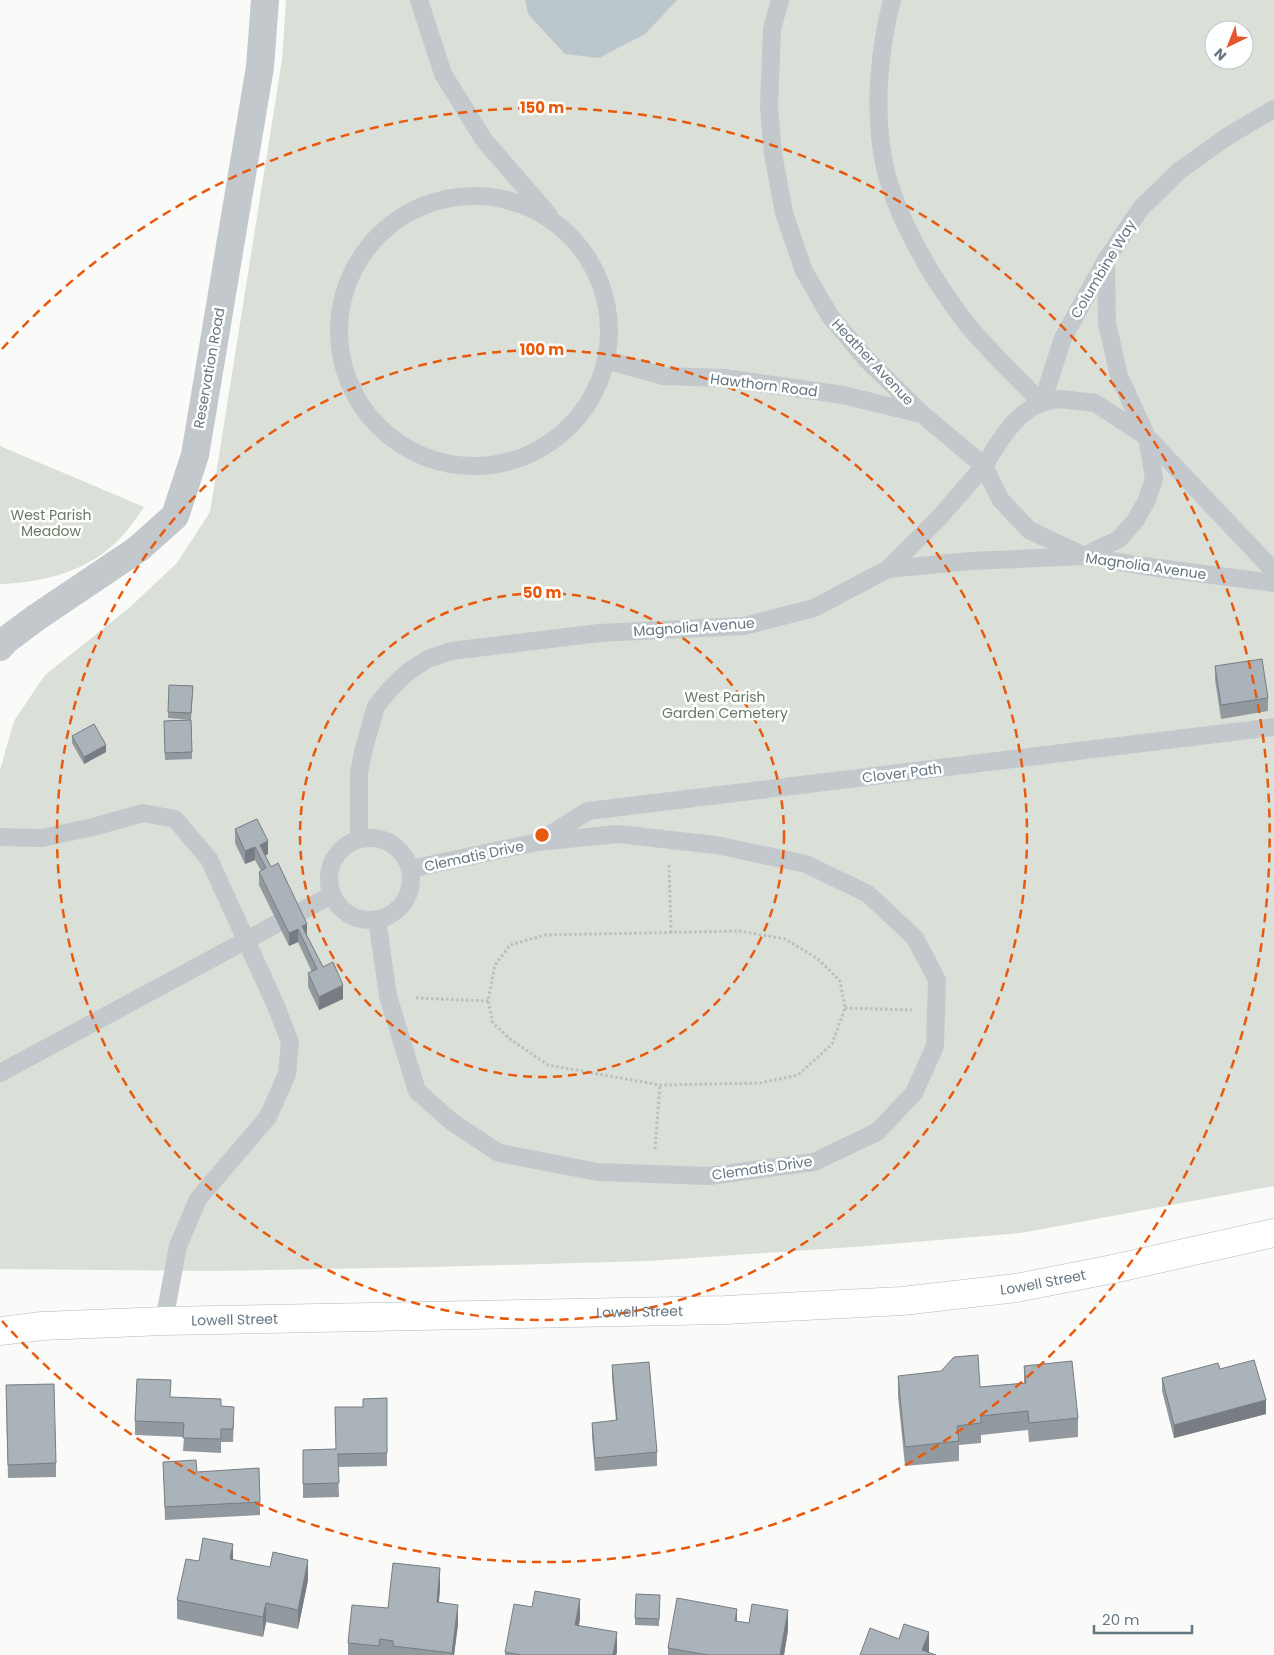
<svg xmlns="http://www.w3.org/2000/svg" width="1274" height="1655" font-family="Poppins,sans-serif">
<rect width="100%" height="100%" fill="#fafaf8"/>
<g fill="#dadfd7" fill-rule="evenodd">
<path d="M286 0H1274V1186L1021 1233 867 1246 649 1261 432 1267 213 1271 0 1269V770L14 721 45 675 129 608 177 563 210 512 282 60ZM1214 30H1244V60H1214Z"/>
<path d="M0 446 144 507C133 523 122 539 106 551 77 574 36 583 0 584Z"/>
</g>
<path fill="#bbc7cb" d="M525 0H677L645 34 599 58 565 54 528 14Z"/>
<g fill="none" stroke-linecap="round" stroke-linejoin="round">
<defs>
<g id="secondary">
<path id="s1" d="M0 1331 42 1326 164 1321 725 1310 902 1301 1016 1288 1113 1269 1274 1233"/>
</g>
</defs>
<use href="#secondary" stroke="#b3babf" stroke-width="29"/>
<g stroke="#bbbfc2" stroke-width="3" stroke-dasharray="2.5 2.5" stroke-linecap="butt">
<path d="M669 865 671 932"/>
<path d="M739 931 785 939 818 959 840 981 845 1008 832 1044 798 1075 760 1083 660 1085 548 1065 510 1039 493 1023 488 1001 495 965 510 945 545 935Z"/>
<path d="M416 998 488 1001"/>
<path d="M845 1008 912 1010"/>
<path d="M655 1149 660 1085"/>
</g>
<g stroke="#c3c8cc" stroke-width="18">
<path d="M419 0 443 74 484 140 548 214"/>
<path d="M780 0 772 29 769 107 773 154 784 213 804 271 830 316 866 359 922 414 984 466 938 519 888 569"/>
<path d="M892 0C879 50 874 107 883 158 893 213 932 279 966 323 989 351 1016 377 1042 403L1063 338 1106 260 1141 208 1179 171 1228 136 1274 109"/>
<circle cx="474" cy="331" r="135"/>
<path d="M1106 262 1107 323 1119 376 1147 437 1274 571"/>
<path d="M607 360 663 376 725 378 843 395 921 414"/>
<path d="M1060 399 1095 403 1147 437 1154 479 1146 502 1135 521 1119 539 1084 556 1029 530 1000 499 984 466C999 442 1014 414 1041 403 1047 401 1054 400 1060 399Z"/>
<path d="M0 837 42 838 93 827 143 813 175 819 209 859 276 1006 290 1042 287 1074 268 1117 198 1199 178 1246 164 1321"/>
<circle cx="370" cy="879" r="41"/>
<path d="M359 839V773L363 752 376 706 392 687 409 671 428 659 451 651 599 633 744 626 814 608 888 569 970 561 1084 556 1143 566 1274 583"/>
<path d="M543 839 588 811 1274 727"/>
<path d="M296 914 332 895"/>
<path d="M377 919 388 996 417 1091 452 1122 499 1153 598 1172 709 1176 814 1162 877 1132 914 1093 935 1046 937 980 915 938 868 894 806 864 716 845 618 834 538 842 410 869"/>
<path d="M0 1073 278 923"/>
</g>
<path stroke="#c3c8cc" stroke-width="28" d="M0 647 6 640 37 617 138 549 175 516 195 455 260 67 265 0"/>
<use href="#secondary" stroke="#fff" stroke-width="28"/>
</g>
<g fill="#929a9f">
<path d="M1215 666 1268 698V711L1221 719 1215 679Z"/>
<path d="M169 685 193 686 191 720 168 718Z"/>
<path d="M191 720 192 759 165 760 164 721Z"/>
<path d="M72 736 106 752 84 764 72 743Z"/>
<path d="M235 829 268 854 265 856 323 967 343 999 319 1010 308 987V973L312 972 298 942 289 946 259 885V872L261 871 255 860 245 864 235 843Z"/>
<path d="M612 1365 657 1452V1466L595 1471 592 1436V1423L616 1421 612 1379Z"/>
<path d="M1024 1366 1078 1418V1437L1029 1442 1028 1430 981 1435V1443L959 1445V1461L905 1466 898 1396V1376L980 1387 1024 1383Z"/>
<path d="M1220 1369 1266 1414 1174 1438 1162 1391V1378Z"/>
<path d="M171 1397 221 1406 234 1420 233 1442H221V1453L183 1451 184 1437 135 1435V1421Z"/>
<path d="M387 1398V1466L338 1467 339 1497 303 1498V1450L335 1449 363 1407V1399Z"/>
<path d="M6 1399 56 1463V1477L8 1478Z"/>
<path d="M163 1462 197 1472 260 1502V1515L165 1520Z"/>
<path d="M233 1560 308 1580 298 1629 266 1622 263 1637 177 1619V1600L199 1561Z"/>
<path d="M440 1588 439 1602 458 1624 454 1655H348V1643L388 1608Z"/>
<path d="M660 1602 659 1626 635 1625V1618Z"/>
<path d="M532 1607 580 1619 579 1625 617 1652 616 1655H505V1652Z"/>
<path d="M737 1621 788 1630 784 1655H668V1648Z"/>
</g>
<g fill="#777d82">
<path d="M106 745V752L84 764V757Z"/>
<path d="M268 841V854L261 858 260 845Z"/>
<path d="M255 847V860L245 864V851Z"/>
<path d="M307 924V937L302 926Z"/>
<path d="M298 929V942L289 946V933Z"/>
<path d="M343 985V999L319 1010V997Z"/>
<path d="M1266 1400V1414L1174 1438V1425Z"/>
<path d="M233 1544V1564L230 1559Z"/>
<path d="M308 1560V1580L298 1629V1610Z"/>
<path d="M440 1568V1588L437 1622V1602Z"/>
<path d="M580 1599V1619L575 1644V1625Z"/>
<path d="M266 1603V1622L263 1637V1617Z"/>
<path d="M458 1605V1624L454 1655H452Z"/>
<path d="M737 1609V1628L735 1621Z"/>
<path d="M788 1610V1630L784 1655H780Z"/>
<path d="M617 1632V1652L616 1655H613Z"/>
<path d="M929 1632V1652L928 1655 922 1650Z"/>
</g>
<g fill="#aab3b9" stroke="#777d82">
<path d="M1262 659 1268 698 1221 705 1215 666Z"/>
<path d="M169 685 193 686 191 713 168 712Z"/>
<path d="M191 720 192 752 165 753 164 721Z"/>
<path d="M94 724 106 745 84 757 72 736Z"/>
<path d="M257 819 268 841 260 845 271 867 278 863 307 924 302 926 323 967 333 962 343 985 319 997 308 973 317 969 298 929 289 933 259 872 266 868 255 847 245 851 235 829Z"/>
<path d="M978 1355 980 1387 1026 1383 1024 1366 1072 1361 1078 1418 1029 1423 1028 1411 981 1416V1423L957 1426 959 1441 905 1447 898 1376 941 1371 954 1357Z"/>
<path d="M1254 1360 1266 1400 1174 1425 1162 1378 1218 1363 1220 1369Z"/>
<path d="M649 1362 657 1452 595 1458 592 1423 617 1420 612 1365Z"/>
<path d="M137 1379 171 1380 170 1397 221 1399V1406L234 1407 233 1429H221V1439L183 1438 184 1423 135 1421Z"/>
<path d="M54 1384 56 1463 8 1465 6 1385Z"/>
<path d="M387 1398V1453L338 1454 339 1483 303 1484V1450L336 1449 335 1407H363V1399Z"/>
<path d="M196 1460 197 1472 259 1468 260 1502 165 1507 163 1462Z"/>
<path d="M203 1538 233 1544 230 1559 270 1567 273 1552 308 1560 298 1610 266 1603 263 1617 177 1600 186 1559 199 1561Z"/>
<path d="M393 1563 440 1568 437 1602 458 1605 452 1653 393 1646V1641L380 1639 379 1646 348 1643 352 1605 388 1608Z"/>
<path d="M535 1591 580 1599 575 1625 617 1632 613 1655H521L505 1652 514 1604 532 1607Z"/>
<path d="M636 1594 660 1595 659 1619 635 1618Z"/>
<path d="M677 1598 737 1609 735 1621 749 1623 752 1604 788 1610 780 1655H708L668 1648Z"/>
<path d="M904 1624 929 1632 922 1650 936 1655H860L870 1628 899 1639Z"/>
</g>
<g fill="none" stroke="#e8590c" stroke-width="2.5" stroke-dasharray="9 6">
<circle cx="542" cy="835" r="242"/>
<circle cx="542" cy="835" r="485"/>
<path d="M2 349A727 727 0 1 1 2 1321"/>
</g>
<g text-anchor="middle" stroke-width="5" stroke-linejoin="round" paint-order="stroke">
<g font-size="14" fill="#657683" stroke="#fff">
<text transform="translate(1103 269) rotate(-59)" y="5">Columbine Way</text>
<text transform="translate(873 362) rotate(47)" y="5">Heather Avenue</text>
<text transform="translate(209 368) rotate(-80)" y="5">Reservation Road</text>
<text transform="translate(764 385) rotate(7)" y="5">Hawthorn Road</text>
<text transform="translate(1146 566) rotate(8)" y="5">Magnolia Avenue</text>
<text transform="translate(694 627) rotate(-4)" y="5">Magnolia Avenue</text>
<text transform="translate(902 773) rotate(-7)" y="5">Clover Path</text>
<text transform="translate(474 856) rotate(-12)" y="5">Clematis Drive</text>
<text transform="translate(762 1168) rotate(-8)" y="5">Clematis Drive</text>
<text dy="5" stroke="none"><textPath href="#s1" startOffset="1045">Lowell Street</textPath></text>
<text dy="5" stroke="none"><textPath href="#s1" startOffset="640">Lowell Street</textPath></text>
<text dy="5" stroke="none"><textPath href="#s1" startOffset="235">Lowell Street</textPath></text>
</g>
<g font-size="14" fill="#687a64" stroke="#fff">
<text x="51" y="520">West Parish<tspan x="51" dy="16">Meadow</tspan></text>
<text x="725" y="702">West Parish<tspan x="725" dy="16">Garden Cemetery</tspan></text>
</g>
</g>
<circle cx="542" cy="835" r="8" fill="#e8590c" stroke="#fff" stroke-width="2.5"/>
<g font-size="15" text-anchor="middle" font-weight="bold" fill="#e8590c" stroke="#fff" stroke-width="5" stroke-linejoin="round" paint-order="stroke">
<text x="542" y="113">150 m</text>
<text x="542" y="355">100 m</text>
<text x="542" y="598">50 m</text>
</g>
<g transform="translate(1229 45) rotate(223)"><circle r="24" fill="#ffffff" stroke="#c1c8cd"/>
<path d="M0-4L9 19L0 12L-9 19Z" fill="#e4572e"/>
<text y="-8" font-size="14" font-weight="bold" text-anchor="middle" fill="#657683">N</text>
</g>
<path d="M1094 1625v8h98v-8" fill="none" stroke="#657683" stroke-width="2.5"/>
<text x="1102" y="1625" font-size="15" fill="#657683" stroke="#ffffff" stroke-width="4" paint-order="stroke">20 m</text>
</svg>
